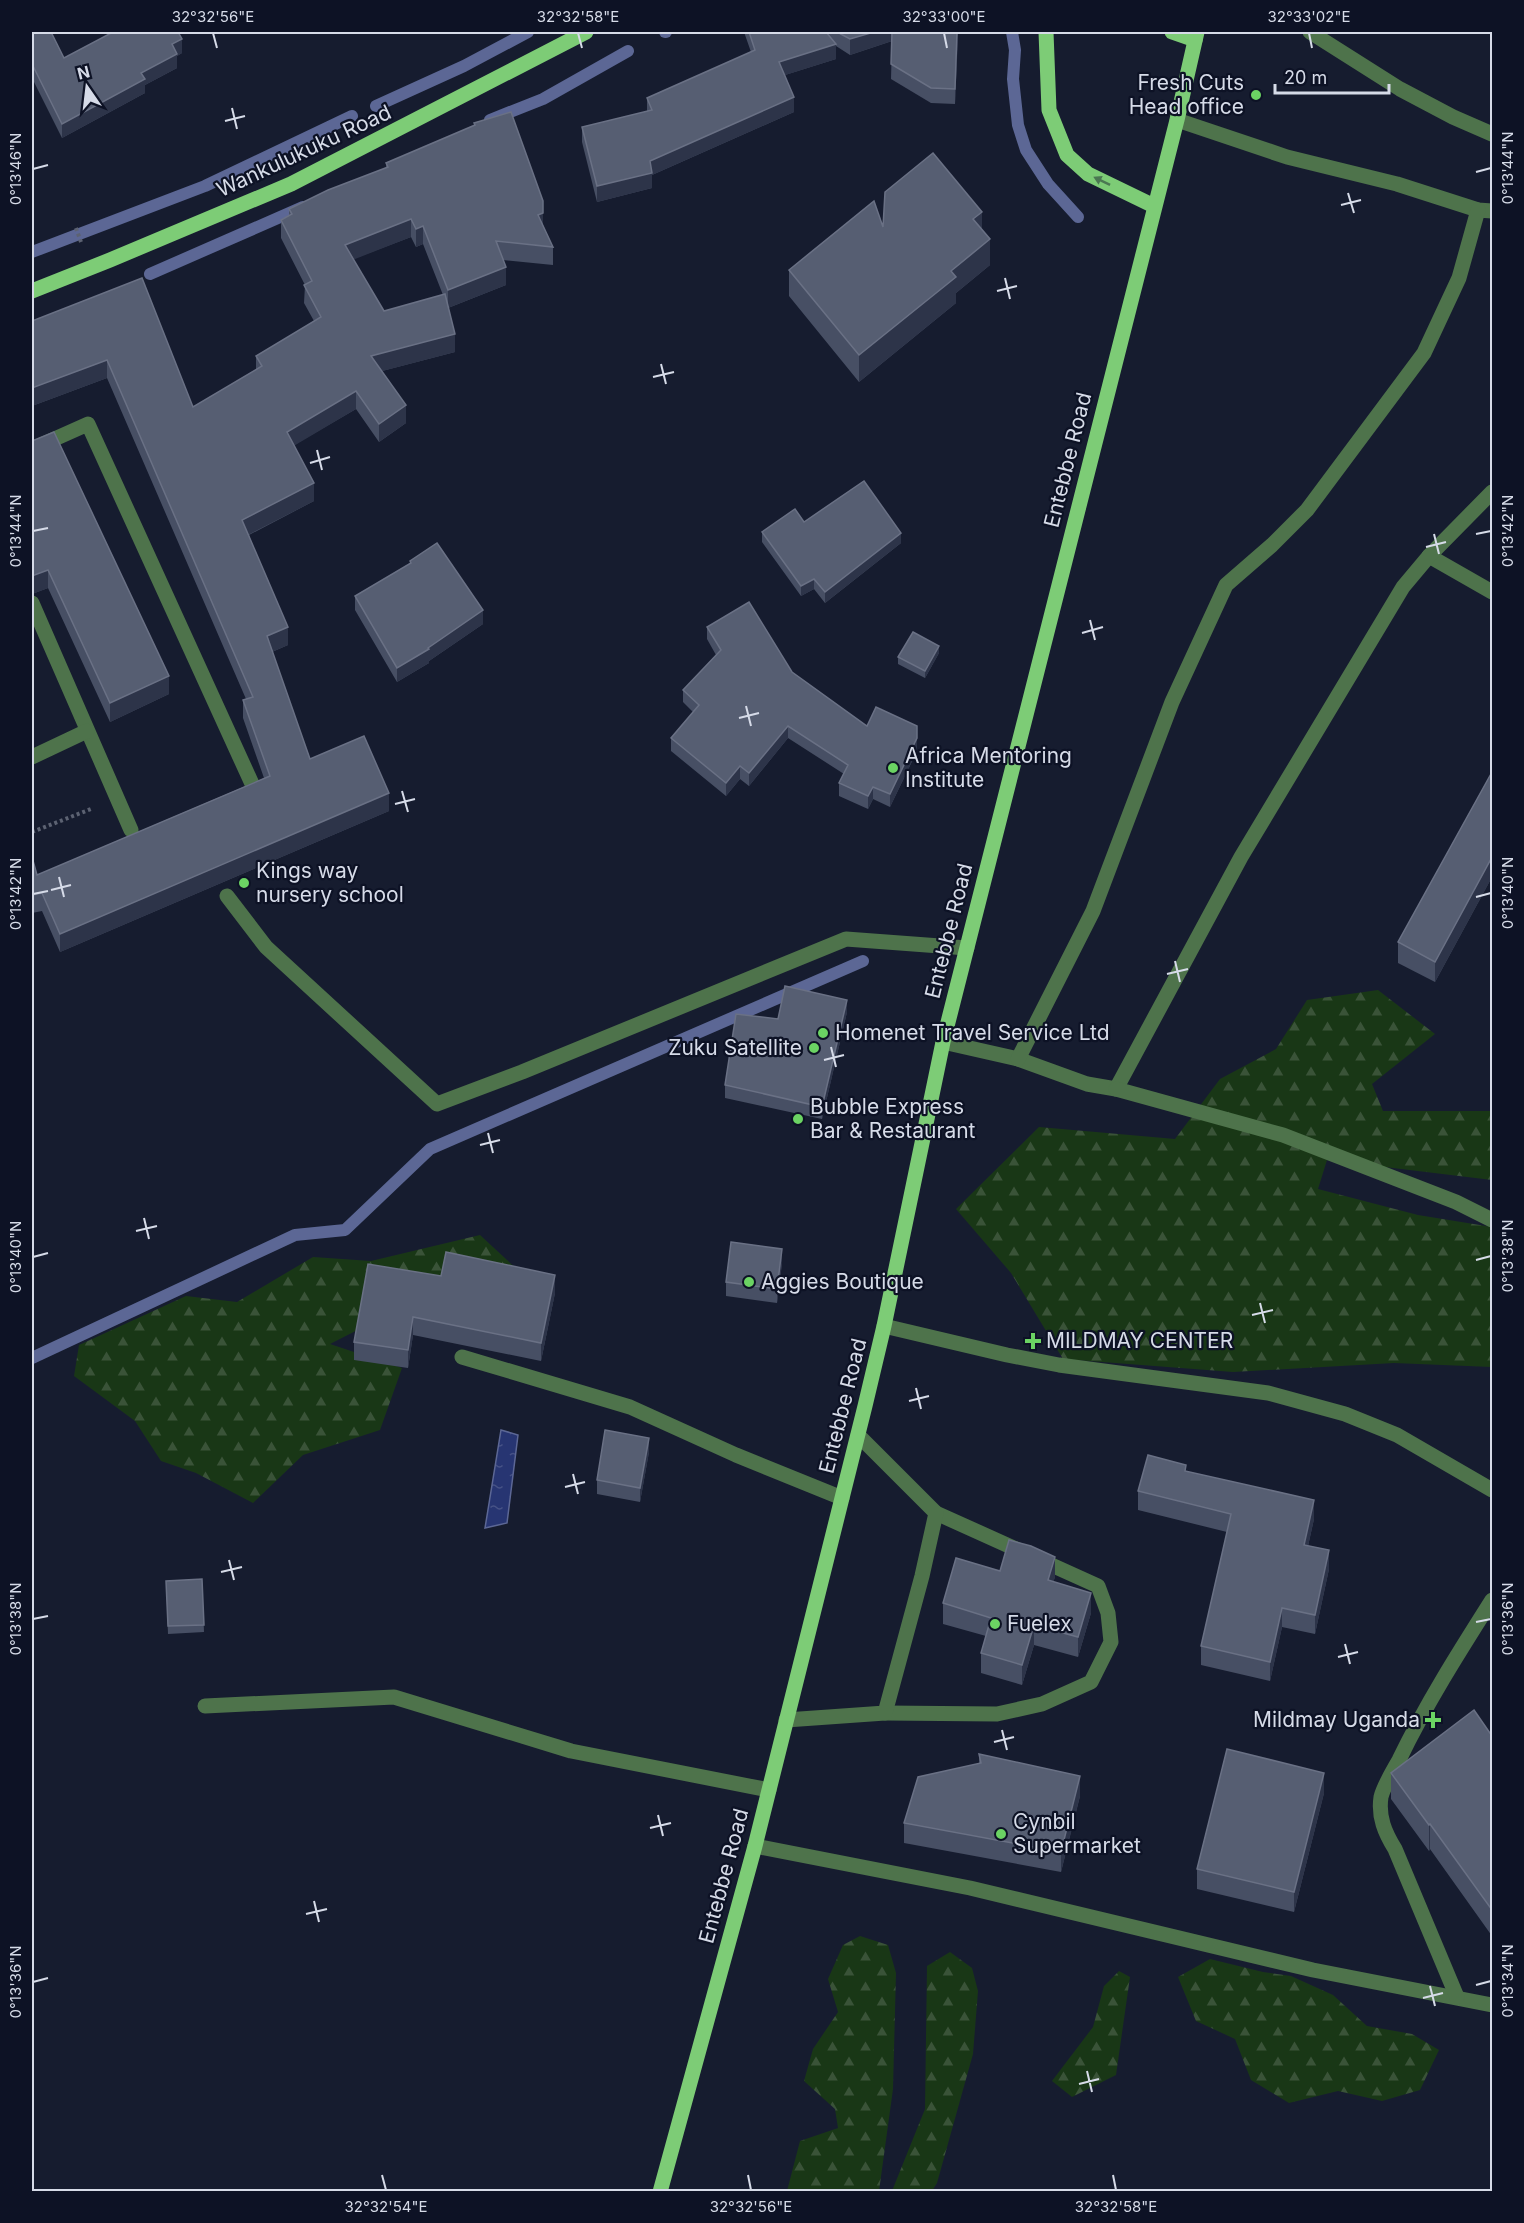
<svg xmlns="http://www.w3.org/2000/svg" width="1524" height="2223" font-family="Inter,sans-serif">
<defs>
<pattern id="forest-firs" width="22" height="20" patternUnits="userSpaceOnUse" patternTransform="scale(1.5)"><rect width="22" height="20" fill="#193716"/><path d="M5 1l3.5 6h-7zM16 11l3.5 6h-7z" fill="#3a5338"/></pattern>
<pattern id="water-ripples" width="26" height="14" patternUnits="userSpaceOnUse" patternTransform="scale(1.5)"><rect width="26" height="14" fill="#273572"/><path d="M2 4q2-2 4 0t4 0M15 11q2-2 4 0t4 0" fill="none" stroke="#465286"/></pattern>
</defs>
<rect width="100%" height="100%" fill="#161c2f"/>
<g fill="url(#forest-firs)">
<path d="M1378 990 1435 1034 1372 1084 1383 1111H1492V1180L1327 1160 1318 1189 1418 1215 1492 1227V1367L1394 1363 1233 1372 1063 1359 1011 1273 956 1209 1039 1127 1175 1139 1220 1079 1276 1049 1307 1000Z"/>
<path d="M480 1235 521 1273 389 1314 330 1344 402 1368 380 1430 303 1455 253 1503 196 1473 161 1461 135 1421 74 1376 79 1345 186 1296 237 1302 313 1257 371 1261Z"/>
<path d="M860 1936 888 1945 896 1973 893 2089 879 2191H787L800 2141 838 2128 835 2109 804 2081 813 2049 838 2012 828 1979 843 1945Z"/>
<path d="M950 1952 972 1968 978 1991 973 2054 937 2183 932 2191H892L925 2109 927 1966Z"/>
<path d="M1210 1959 1263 1972 1291 1976 1333 1995 1367 2026 1412 2034 1439 2050 1420 2090 1382 2101 1338 2091 1289 2103 1251 2080 1235 2039 1196 2021 1178 1977Z"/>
<path d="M1119 1971 1130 1977 1116 2075 1072 2097 1052 2081 1093 2027 1104 1986Z"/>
</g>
<path fill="url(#water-ripples)" stroke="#5c6795" stroke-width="1.5" d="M501 1430 518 1435 507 1523 485 1528Z"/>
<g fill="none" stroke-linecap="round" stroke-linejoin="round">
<g stroke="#5c6795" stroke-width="12">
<path d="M665 32H666"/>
<path d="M1012 32 1015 50 1013 79 1018 125 1026 150 1048 184 1078 217"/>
<path d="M376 106 464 66 528 32"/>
<path d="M490 120 543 99 628 51"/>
<path d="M32 252 205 186 352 116"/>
<path d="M150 274 303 207"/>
<path d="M32 1358 295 1235 345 1230 430 1149 863 961"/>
</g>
<g stroke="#5c6272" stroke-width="4" stroke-dasharray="3 3" stroke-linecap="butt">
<path d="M76 228 81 242"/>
<path d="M32 832 91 809"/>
</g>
<g stroke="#4e734b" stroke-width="15">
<path d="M1310 32 1400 89 1453 117 1492 134"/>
<path d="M1177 120 1287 157 1397 184 1478 210 1492 211"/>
<path d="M32 449 88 424 253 786"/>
<path d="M1429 556 1492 592"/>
<path d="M32 603 131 830"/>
<path d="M32 757 87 731"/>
<path d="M227 896 266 947 437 1104 522 1072 846 939 967 948"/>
<path d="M943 1042 1018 1059 1087 1084 1116 1089 1241 857 1403 587 1429 556 1492 492"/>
<path d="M1018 1059 1093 911 1172 702 1226 585 1272 545 1307 510 1424 353 1459 278 1478 210"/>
<path d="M1116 1089 1283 1135 1456 1202 1492 1220"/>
<path d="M884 1326 1007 1355 1059 1365 1268 1393 1345 1414 1397 1435 1492 1490"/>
<path d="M462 1357 630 1407 736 1455 842 1498"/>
<path d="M205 1706 394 1697 571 1751 769 1790"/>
<path d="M885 1713 997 1714 1042 1704 1091 1682 1111 1642 1108 1613 1098 1586 936 1513"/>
<path d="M786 1720 885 1713 922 1576 936 1513 858 1435"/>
<path d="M755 1846 970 1888 1313 1970 1492 2005"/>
<path d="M1457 1997 1395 1849C1385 1833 1378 1817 1381 1797 1384 1785 1393 1771 1399 1760 1426 1704 1459 1652 1492 1600"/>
</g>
<g stroke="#7dcc76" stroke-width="15">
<path d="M1046 32 1049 110 1067 155 1088 174 1154 206"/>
<path d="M1172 32 1195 40"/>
<path d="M32 291 110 260 291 184 586 32"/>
<path d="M660 2192 755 1846 865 1406 884 1326 943 1042 1177 120 1197 32"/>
</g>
</g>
<g fill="#474f64" fill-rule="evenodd">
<path d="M32 32 64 58 182 53 177 56V68L145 85V93L62 138 32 78Z"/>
<path d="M744 32H958L955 104 931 103 891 79 892 41 850 55 836 46V59L785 75 794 112 652 175V188L597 202 582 142V127L647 112V98L751 52Z"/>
<path d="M474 123 543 225 553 247V265L503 260 506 285 448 308 455 352 382 371 406 423 379 442 356 409 294 445 314 501 249 535 288 645 272 652 310 759 389 811 60 952 42 911 32 913V857L37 875 264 778 243 718V700L246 699 107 378 32 406V321L193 407 256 370V356L314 321 304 303 305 285 281 238V220L289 216V209L386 168V163L474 126ZM411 237 416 247 423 244 443 295 384 311 353 259Z"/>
<path d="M883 227 982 229 990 265 956 293V303L859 382 789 296V270Z"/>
<path d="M32 441 169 694 110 722 48 588 32 594Z"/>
<path d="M804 522 901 543 825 603 814 589 801 596 762 542V532Z"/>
<path d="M410 561 483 624 429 661V663L397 682 355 610V596L410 564Z"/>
<path d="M707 627 792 672 867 726 917 751 890 807 873 799 868 809 839 796V783L844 774 788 738 749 786 740 779 726 796 671 751V738L693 712 683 702V690L716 655 707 639Z"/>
<path d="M939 653 925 678 898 664V657Z"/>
<path d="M1492 772V877L1435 982 1398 963V942Z"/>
<path d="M847 1012 822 1119 725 1098V1085L778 1019Z"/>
<path d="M782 1263 777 1303 726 1296V1282Z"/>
<path d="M441 1276 555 1293 541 1361 413 1335 408 1368 354 1360V1342Z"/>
<path d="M649 1452 640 1502 597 1494V1480Z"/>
<path d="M1186 1472 1314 1519 1308 1546 1329 1569 1315 1634 1282 1627 1270 1681 1201 1665V1646L1227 1532 1138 1510V1491Z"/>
<path d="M1000 1571 1055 1577 1053 1582 1091 1613 1078 1657 1034 1645 1022 1685 981 1673V1653L986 1636 943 1624V1603Z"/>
<path d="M202 1579 204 1632 168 1634 166 1581Z"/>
<path d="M1492 1736V1936L1430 1849 1429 1851 1391 1799V1773Z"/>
<path d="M979 1754 1080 1796 1061 1872 904 1843V1823L979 1764Z"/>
<path d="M1324 1793 1294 1912 1197 1889V1869Z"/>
</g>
<g fill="#2d3449">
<path d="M874 32H892V41L850 55V39Z"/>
<path d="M957 32 958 39 955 104V89Z"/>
<path d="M182 39V53L177 56V68L145 85V93L62 138V124L141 73 172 44Z"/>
<path d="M836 44V59L779 77V62Z"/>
<path d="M794 97V112L652 175V188L597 202V186L650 161Z"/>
<path d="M982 212V238L973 219Z"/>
<path d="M543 213V231L538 215Z"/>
<path d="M411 219V237L345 263V245Z"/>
<path d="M423 226V244L416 247V229Z"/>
<path d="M990 239V265L956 293V303L859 382V355L951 271Z"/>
<path d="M506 267V285L448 308V290Z"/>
<path d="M455 334V352L371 374V356Z"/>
<path d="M107 360V378L32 406V388Z"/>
<path d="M356 391V409L287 450V432Z"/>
<path d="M406 405V423L379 442V424Z"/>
<path d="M314 483V501L242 538V520Z"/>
<path d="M901 533V543L825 603V592Z"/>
<path d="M48 570V588L32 594V576Z"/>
<path d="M814 579V589L801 596V586Z"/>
<path d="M483 610V624L429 661V663L397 682V668L428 648Z"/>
<path d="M288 627V645L267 654V636Z"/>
<path d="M939 646V653L925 678V671Z"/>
<path d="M169 676V694L110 722V703Z"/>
<path d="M788 726V738L749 786V773Z"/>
<path d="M917 738V751L890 807V794Z"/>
<path d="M740 766V779L726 796V783Z"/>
<path d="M873 787V799L868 809V796Z"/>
<path d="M389 793V811L60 952V934Z"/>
<path d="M1492 857V877L1435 982V962Z"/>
<path d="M847 1000V1012L822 1119V1107Z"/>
<path d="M782 1249V1263L777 1303V1289Z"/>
<path d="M555 1275V1293L541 1361V1343Z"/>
<path d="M413 1317V1335L408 1368V1350Z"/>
<path d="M649 1438V1452L640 1502V1488Z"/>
<path d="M1314 1500V1519L1304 1564V1545Z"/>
<path d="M1329 1550V1569L1315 1634V1615Z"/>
<path d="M1055 1557V1577L1048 1600V1580Z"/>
<path d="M1091 1593V1613L1078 1657V1637Z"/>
<path d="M1282 1608V1627L1270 1681V1662Z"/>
<path d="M1034 1625V1645L1022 1685V1665Z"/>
<path d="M1324 1773V1793L1294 1912V1892Z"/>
<path d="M1080 1776V1796L1061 1872V1852Z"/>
<path d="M1430 1824V1849L1429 1851V1825Z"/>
</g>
<g fill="#565e72" stroke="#6a7185" stroke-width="1.5">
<path d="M32 32H51L64 58 113 32H178L182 39 172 44 177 54 141 73 145 79 62 124 32 64Z"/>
<path d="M749 32H826L836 44 779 62 794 97 650 161 652 173 597 186 582 127 652 110 647 98 755 50Z"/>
<path d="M837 32H874L850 39Z"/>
<path d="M892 32H957L955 89 931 88 891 64Z"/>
<path d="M511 112 543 201V213L538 215 553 247 496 241 506 267 448 290 423 226 416 229 411 219 345 245 384 311 445 294 455 334 371 356 406 405 379 424 356 391 287 432 314 483 242 520 288 627 267 636 310 759 364 736 389 793 60 934 42 893 32 895V857L37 875 270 776 243 700 253 697 107 360 32 388V321L142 278 193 407 262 366 256 356 321 317 304 285 312 281 281 220 292 214 289 209 328 190 388 167 386 163 475 125 474 123Z"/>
<path d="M933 153 982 212 973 219 990 239 951 271 956 277 859 355 789 270 874 201 883 227 885 192Z"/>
<path d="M54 432 169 676 110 703 48 570 32 576V441Z"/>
<path d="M864 481 901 533 825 592 814 579 801 586 762 532 795 509 804 522Z"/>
<path d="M437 543 483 610 428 648 429 649 397 668 355 596 411 563 410 561Z"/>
<path d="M749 602 792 672 867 726 876 707 917 726V738L890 794 873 787 868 796 839 783 848 765 788 726 749 773 740 766 726 783 671 738 699 705 683 690 721 650 707 627Z"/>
<path d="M913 632 939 646 925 671 898 657Z"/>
<path d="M1492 772V857L1435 962 1398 942Z"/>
<path d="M785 986 847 1000 822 1107 725 1085 736 1014 778 1019Z"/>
<path d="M731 1242 782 1249 777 1289 726 1282Z"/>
<path d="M446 1252 555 1275 541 1343 413 1317 408 1350 354 1342 368 1264 441 1276Z"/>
<path d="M605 1430 649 1438 640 1488 597 1480Z"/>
<path d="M1148 1455 1186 1465 1185 1471 1314 1500 1304 1545 1329 1550 1315 1615 1282 1608 1270 1662 1201 1646 1231 1514 1138 1491Z"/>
<path d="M1009 1540 1031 1546 1055 1557 1048 1580 1091 1593 1078 1637 1034 1625 1022 1665 981 1653 991 1618 943 1603 956 1558 1000 1571Z"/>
<path d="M202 1579 204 1625 168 1626 166 1581Z"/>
<path d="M1474 1710 1492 1736V1910L1430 1824 1429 1825 1391 1773Z"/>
<path d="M1227 1749 1324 1773 1294 1892 1197 1869Z"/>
<path d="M979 1754 1080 1776 1061 1852 904 1823 918 1777 981 1763Z"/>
</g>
<defs><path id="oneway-solid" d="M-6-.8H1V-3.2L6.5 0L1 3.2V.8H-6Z" transform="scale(1.5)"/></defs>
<use fill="#4b7852" href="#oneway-solid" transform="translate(1102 181) rotate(-154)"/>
<path fill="none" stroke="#d6dbe8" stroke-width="2" d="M213 33 217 48M578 33 582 48M944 33 947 48M1309 33 1312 48M232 108 237 129M225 121 245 116M33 169 48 165M1476 172 1491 168M1348 193 1354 213M1341 205 1361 200M1005 278 1010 299M997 291 1017 286M661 364 666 384M653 377 674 372M317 450 322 470M310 463 330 457M33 531 48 528M1434 534 1439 554M1476 534 1491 531M1426 547 1446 542M1090 620 1095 640M1082 633 1103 627M746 706 751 726M739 718 759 713M402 791 408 812M395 804 415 799M59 877 64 897M51 890 71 885M33 894 48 891M1476 897 1491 893M1175 961 1180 982M1167 974 1188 969M831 1047 836 1067M824 1060 844 1055M488 1133 493 1153M480 1145 500 1140M144 1218 149 1239M136 1231 157 1226M33 1257 48 1253M1476 1260 1491 1256M1260 1303 1265 1323M1252 1315 1273 1310M916 1388 921 1409M909 1401 929 1396M573 1474 578 1494M565 1487 585 1482M229 1560 234 1580M221 1572 242 1567M33 1619 48 1616M1476 1622 1491 1619M1345 1644 1350 1664M1338 1657 1358 1652M1002 1730 1007 1750M994 1742 1014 1737M658 1815 663 1836M650 1828 671 1823M314 1901 319 1922M306 1914 327 1909M33 1982 48 1978M1476 1985 1491 1981M1430 1986 1435 2006M1423 1998 1443 1993M1087 2071 1092 2092M1079 2084 1099 2079M382 2175 386 2190M748 2175 751 2190M1113 2175 1116 2190"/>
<g fill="#6bd363" stroke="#0d1225" stroke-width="2">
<circle cx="1256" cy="95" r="6"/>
<circle cx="893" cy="768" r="6"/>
<circle cx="244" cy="883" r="6"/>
<circle cx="823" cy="1033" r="6"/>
<circle cx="814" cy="1048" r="6"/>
<circle cx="798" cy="1119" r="6"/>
<circle cx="749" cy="1282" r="6"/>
<path d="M1030 1332h6v6h6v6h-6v6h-6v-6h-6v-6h6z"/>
<circle cx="995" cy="1624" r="6"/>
<path d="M1430 1711h6v6h6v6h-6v6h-6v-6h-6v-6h6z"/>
<circle cx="1001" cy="1834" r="6"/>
</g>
<g text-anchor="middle" stroke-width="4.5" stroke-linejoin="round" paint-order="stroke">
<g font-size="21" fill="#d6dbe8" stroke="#0d1225" text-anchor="start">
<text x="1244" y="90" text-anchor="end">Fresh Cuts<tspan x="1244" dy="24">Head office</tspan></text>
<text x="905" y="763">Africa Mentoring<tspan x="905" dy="24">Institute</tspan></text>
<text x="256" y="878">Kings way<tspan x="256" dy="24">nursery school</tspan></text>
<text x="835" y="1040">Homenet Travel Service Ltd</text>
<text x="802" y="1055" text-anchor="end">Zuku Satellite</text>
<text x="810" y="1114">Bubble Express<tspan x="810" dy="24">Bar &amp; Restaurant</tspan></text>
<text x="761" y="1289">Aggies Boutique</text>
<text x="1046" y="1348">MILDMAY CENTER</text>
<text x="1007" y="1631">Fuelex</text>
<text x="1420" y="1727" text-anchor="end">Mildmay Uganda</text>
<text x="1013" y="1829">Cynbil<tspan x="1013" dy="24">Supermarket</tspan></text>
</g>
<g font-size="21" fill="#d6dbe8" stroke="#0d1225">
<text transform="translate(304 151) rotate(-25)" y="7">Wankulukuku Road</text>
<text transform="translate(1068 460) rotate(-76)" y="7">Entebbe Road</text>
<text transform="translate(949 931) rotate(-76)" y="7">Entebbe Road</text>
<text transform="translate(843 1406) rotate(-76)" y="7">Entebbe Road</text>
<text transform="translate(724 1876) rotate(-75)" y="7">Entebbe Road</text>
</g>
</g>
<rect width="1524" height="2223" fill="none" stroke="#0d1225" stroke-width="66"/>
<g transform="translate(87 87) rotate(346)" stroke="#0d1225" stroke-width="4.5" paint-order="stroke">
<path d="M0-4.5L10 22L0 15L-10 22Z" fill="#d6dbe8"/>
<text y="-9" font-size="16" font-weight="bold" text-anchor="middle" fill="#d6dbe8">N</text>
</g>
<path d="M1275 84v9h114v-9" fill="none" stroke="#d6dbe8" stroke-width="3"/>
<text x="1284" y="84" font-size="18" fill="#d6dbe8" stroke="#0d1225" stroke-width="4.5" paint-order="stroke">20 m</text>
<rect x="33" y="33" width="1458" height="2157" fill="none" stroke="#d6dbe8" stroke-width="2"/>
<g font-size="15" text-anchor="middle" fill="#d6dbe8">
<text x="213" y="22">32°32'56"E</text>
<text x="578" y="22">32°32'58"E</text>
<text x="944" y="22">32°33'00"E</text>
<text x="1309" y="22">32°33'02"E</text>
<text transform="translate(1508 168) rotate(-90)" y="5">0°13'44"N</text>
<text transform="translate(16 169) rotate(-90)" y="5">0°13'46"N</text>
<text transform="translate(1508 531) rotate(-90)" y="5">0°13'42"N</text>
<text transform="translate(16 531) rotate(-90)" y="5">0°13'44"N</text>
<text transform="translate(1508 893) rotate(-90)" y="5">0°13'40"N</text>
<text transform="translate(16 894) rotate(-90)" y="5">0°13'42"N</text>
<text transform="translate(1508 1256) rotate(-90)" y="5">0°13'38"N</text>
<text transform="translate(16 1257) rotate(-90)" y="5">0°13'40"N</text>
<text transform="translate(1508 1619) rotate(-90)" y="5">0°13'36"N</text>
<text transform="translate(16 1619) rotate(-90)" y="5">0°13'38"N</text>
<text transform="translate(1508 1981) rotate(-90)" y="5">0°13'34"N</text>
<text transform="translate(16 1982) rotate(-90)" y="5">0°13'36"N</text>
<text x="386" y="2212">32°32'54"E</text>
<text x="751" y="2212">32°32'56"E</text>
<text x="1116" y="2212">32°32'58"E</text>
</g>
</svg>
